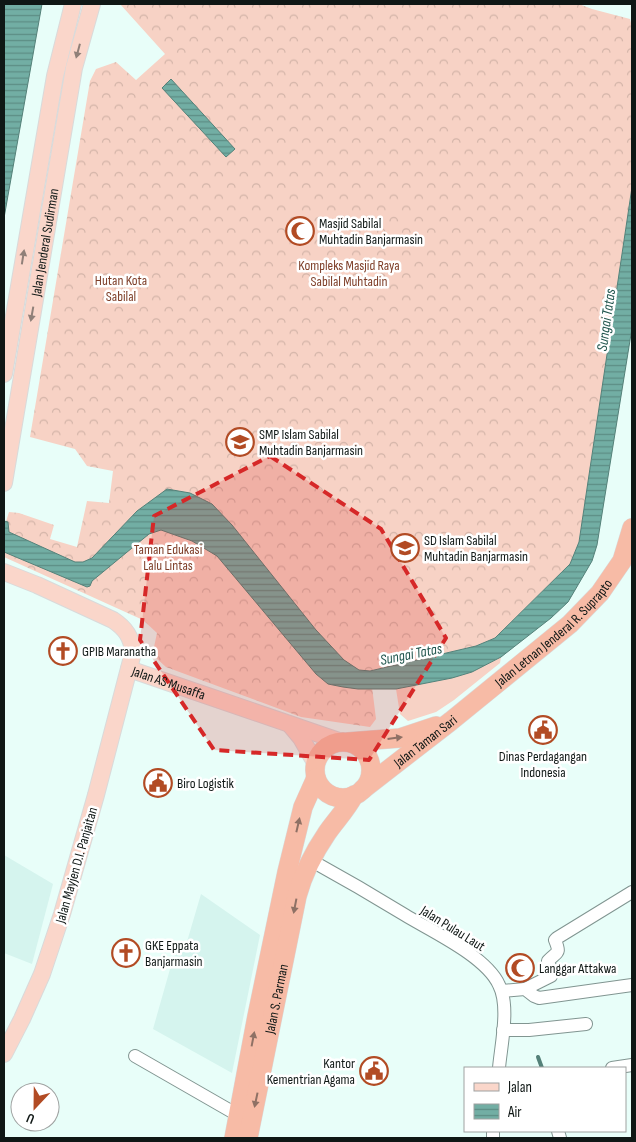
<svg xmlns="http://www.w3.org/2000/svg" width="636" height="1142" font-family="'Sofia Sans Condensed',sans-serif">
<defs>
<pattern id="forest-crowns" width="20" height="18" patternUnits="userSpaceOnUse" patternTransform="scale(1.25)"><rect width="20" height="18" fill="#f7d2c5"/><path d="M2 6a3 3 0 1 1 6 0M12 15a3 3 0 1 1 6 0" fill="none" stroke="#d3b4a8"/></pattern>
<pattern id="water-rules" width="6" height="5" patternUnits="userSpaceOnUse" patternTransform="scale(1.25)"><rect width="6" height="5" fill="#72aea4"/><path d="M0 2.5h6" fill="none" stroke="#5c8d84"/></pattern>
</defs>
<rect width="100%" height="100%" fill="#e8fef9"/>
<g fill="#d5f4ee">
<path d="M4 855 53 884 32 964 4 953Z"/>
<path d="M201 894 260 935 232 1073 153 1029 176 948 186 945Z"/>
</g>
<path fill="#f7d2c5" d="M501 657 500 663 454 700 436 712 408 721 400 714 396 689 452 678 472 672Z"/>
<path fill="url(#forest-crowns)" d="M120 4H579L592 9 630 19 632 27V187L579 542 570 564 495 638 476 646 370 671 376 719 370 727 301 717 166 667 156 658 154 647 157 633 143 620 4 557V528L9 512 19 513 54 525 50 539 77 547 87 501 109 503 113 471 87 466 75 449 30 437 90 81 96 69 116 62 136 80 165 54Z"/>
<g fill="url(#water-rules)" stroke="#548179">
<path d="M4 4H42L4 218Z"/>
<path d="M171 79 235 149 226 157 162 88Z"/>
<path d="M632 187V328L597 545 592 561 568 602 551 618 501 657 472 672 452 678 396 689H358L343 687 328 684 316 674 217 556 192 541 161 530 149 534 92 581 90 586 87 587 4 552V521L8 522 9 532 75 562H83L92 558 137 511 167 489 190 493 212 504 232 525 316 630 344 660 359 670 370 671 476 646 495 638 570 564 579 542Z"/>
</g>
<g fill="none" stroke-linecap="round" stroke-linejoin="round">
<path stroke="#548179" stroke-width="4" d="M538 1057 542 1068"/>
<defs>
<g id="minor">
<path d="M312 861C343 878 374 896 405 915 431 931 486 956 499 985 510 1006 501 1045 499 1068"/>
<path d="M525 989 551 976 552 973 548 961C557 951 561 955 555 940L557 938 632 892"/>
<path d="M502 991 525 989 534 996 539 998 632 985"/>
<path d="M503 1030H529L586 1024"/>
<path d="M135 1056 236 1114V1124"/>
<path d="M612 1068 632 1065"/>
<path d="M558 1131 560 1138"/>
<path d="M493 1138V1131"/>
</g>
<g id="major">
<path d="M4 374 55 76 73 4"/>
<path id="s1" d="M4 483 74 68 92 4"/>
<path d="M4 572 37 585 113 620C125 628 132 637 133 653L96 795 62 914 42 974 22 1019 4 1054"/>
<path id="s2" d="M129 669 342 742"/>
<path d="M291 726 301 738 316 764"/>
</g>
<g id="highway">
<path d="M348 742 400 738 436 726"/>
<circle cx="343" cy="770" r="28"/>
<path id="s3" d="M362 790 451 721 570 624 600 593 622 561 632 528"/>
<path d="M234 1138 257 1016 287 872 303 807 316 778"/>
<path id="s4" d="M248 1138 297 896C303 874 314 852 327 833 336 820 347 809 354 795"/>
</g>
</defs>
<use href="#minor" stroke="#819591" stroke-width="14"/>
<use href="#major" stroke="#d9dada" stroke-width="18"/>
<use href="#highway" stroke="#d9dada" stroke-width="20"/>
<use href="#minor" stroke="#fff" stroke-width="12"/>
<use href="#major" stroke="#fad6ca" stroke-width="16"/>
<use href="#highway" stroke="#f7bba6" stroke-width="19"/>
</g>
<defs><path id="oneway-solid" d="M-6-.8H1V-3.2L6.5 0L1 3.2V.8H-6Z" transform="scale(1.25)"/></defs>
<g fill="#908079">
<use href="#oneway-solid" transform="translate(78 51) rotate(105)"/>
<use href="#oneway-solid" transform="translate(23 257) rotate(-81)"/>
<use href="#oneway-solid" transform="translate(32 314) rotate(100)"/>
</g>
<g fill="#8f7165">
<use href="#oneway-solid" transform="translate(395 738) rotate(-7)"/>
<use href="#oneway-solid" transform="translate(298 825) rotate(-77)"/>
<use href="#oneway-solid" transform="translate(295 906) rotate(101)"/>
<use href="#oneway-solid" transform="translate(253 1039) rotate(-79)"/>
<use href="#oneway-solid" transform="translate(256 1100) rotate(102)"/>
</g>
<path fill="#d62828" fill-opacity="0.2" stroke="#d62828" stroke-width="4" stroke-dasharray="10 6" stroke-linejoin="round" d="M270 456 381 529 446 638 369 760 214 750 140 640 154 516Z"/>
<defs>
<symbol id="mosque-ring" viewBox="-11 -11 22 22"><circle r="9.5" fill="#fff" stroke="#b24b24" stroke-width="1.5"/><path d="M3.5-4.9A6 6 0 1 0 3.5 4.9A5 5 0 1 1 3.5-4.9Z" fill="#b24b24"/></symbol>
<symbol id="school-ring" viewBox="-11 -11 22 22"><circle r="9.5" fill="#fff" stroke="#b24b24" stroke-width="1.5"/><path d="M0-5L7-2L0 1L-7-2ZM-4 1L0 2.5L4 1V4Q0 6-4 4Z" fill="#b24b24"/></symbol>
<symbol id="church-ring" viewBox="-11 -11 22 22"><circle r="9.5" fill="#fff" stroke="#b24b24" stroke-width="1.5"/><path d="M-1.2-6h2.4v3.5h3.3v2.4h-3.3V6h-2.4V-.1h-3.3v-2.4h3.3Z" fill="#b24b24"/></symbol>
<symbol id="civic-ring" viewBox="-11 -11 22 22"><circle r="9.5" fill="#fff" stroke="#b24b24" stroke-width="1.5"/><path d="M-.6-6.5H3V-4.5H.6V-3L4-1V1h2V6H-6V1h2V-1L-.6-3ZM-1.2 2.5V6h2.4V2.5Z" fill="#b24b24"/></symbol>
</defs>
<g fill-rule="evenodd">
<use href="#mosque-ring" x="284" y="215" width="32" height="32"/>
<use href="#school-ring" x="224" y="426" width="32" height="32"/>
<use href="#school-ring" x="389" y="532" width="32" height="32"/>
<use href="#church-ring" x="47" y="635" width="32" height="32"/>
<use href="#civic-ring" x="527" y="714" width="32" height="32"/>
<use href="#civic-ring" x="142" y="767" width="32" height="32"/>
<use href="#church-ring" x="110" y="937" width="32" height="32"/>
<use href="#mosque-ring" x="504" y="952" width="32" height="32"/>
<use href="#civic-ring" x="358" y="1055" width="32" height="32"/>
</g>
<g text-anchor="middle" stroke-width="5" stroke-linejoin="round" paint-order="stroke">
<g font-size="14" fill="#0f1715" stroke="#fff" text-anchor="start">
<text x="319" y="228">Masjid Sabilal<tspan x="319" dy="16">Muhtadin Banjarmasin</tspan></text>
<text x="259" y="439">SMP Islam Sabilal<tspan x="259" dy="16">Muhtadin Banjarmasin</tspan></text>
<text x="424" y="545">SD Islam Sabilal<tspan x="424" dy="16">Muhtadin Banjarmasin</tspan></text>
<text x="82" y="656">GPIB Maranatha</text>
<text x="543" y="761" text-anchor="middle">Dinas Perdagangan<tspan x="543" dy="16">Indonesia</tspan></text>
<text x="177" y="788">Biro Logistik</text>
<text x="145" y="950">GKE Eppata<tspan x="145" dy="16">Banjarmasin</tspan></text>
<text x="539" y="973">Langgar Attakwa</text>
<text x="355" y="1068" text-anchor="end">Kantor<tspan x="355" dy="16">Kementrian Agama</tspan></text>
</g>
<g font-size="14" fill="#0f1715" stroke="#fff">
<text dy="5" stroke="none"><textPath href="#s1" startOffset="244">Jalan Jenderal Sudirman</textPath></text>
<text dy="5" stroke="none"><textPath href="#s3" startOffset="248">Jalan Letnan Jenderal R. Suprapto</textPath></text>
<text dy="5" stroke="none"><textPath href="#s2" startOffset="42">Jalan AS Musaffa</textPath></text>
<text dy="5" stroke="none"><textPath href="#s3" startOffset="80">Jalan Taman Sari</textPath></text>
<text transform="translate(76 865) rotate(-74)" y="5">Jalan Mayjen D.I. Panjaitan</text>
<text transform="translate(453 928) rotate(32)" y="5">Jalan Pulau Laut</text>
<text dy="5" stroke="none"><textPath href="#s4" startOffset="142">Jalan S. Parman</textPath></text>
</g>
<g font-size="14" fill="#7e3e28" stroke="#fff">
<text x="349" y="270">Kompleks Masjid Raya<tspan x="349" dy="16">Sabilal Muhtadin</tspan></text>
<text x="121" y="285">Hutan Kota<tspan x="121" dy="16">Sabilal</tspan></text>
<text x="168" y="554">Taman Edukasi<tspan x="168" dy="16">Lalu Lintas</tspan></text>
</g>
<g font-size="15" font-style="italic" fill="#22564e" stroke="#fff">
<text transform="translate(606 320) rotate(-82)" y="5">Sungai Tatas</text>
<text transform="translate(411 654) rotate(-11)" y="5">Sungai Tatas</text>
</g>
</g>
<rect width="636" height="1142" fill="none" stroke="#0f1715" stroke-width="10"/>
<rect x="464" y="1067" width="162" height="65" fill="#ffffff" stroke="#9fa2a1"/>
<rect x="474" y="1083" width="25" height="8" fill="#fad6ca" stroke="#9fa2a1"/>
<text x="508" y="1092" font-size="15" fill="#0f1715">Jalan</text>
<rect x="474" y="1104" width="25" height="15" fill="url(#water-rules)" stroke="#9fa2a1"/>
<text x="508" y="1117" font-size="15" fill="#0f1715">Air</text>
<g transform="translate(35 1107) rotate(202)"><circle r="24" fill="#ffffff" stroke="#9fa2a1"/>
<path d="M0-4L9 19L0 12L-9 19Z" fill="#b24b24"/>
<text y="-8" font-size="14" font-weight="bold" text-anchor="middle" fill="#0f1715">U</text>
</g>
</svg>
